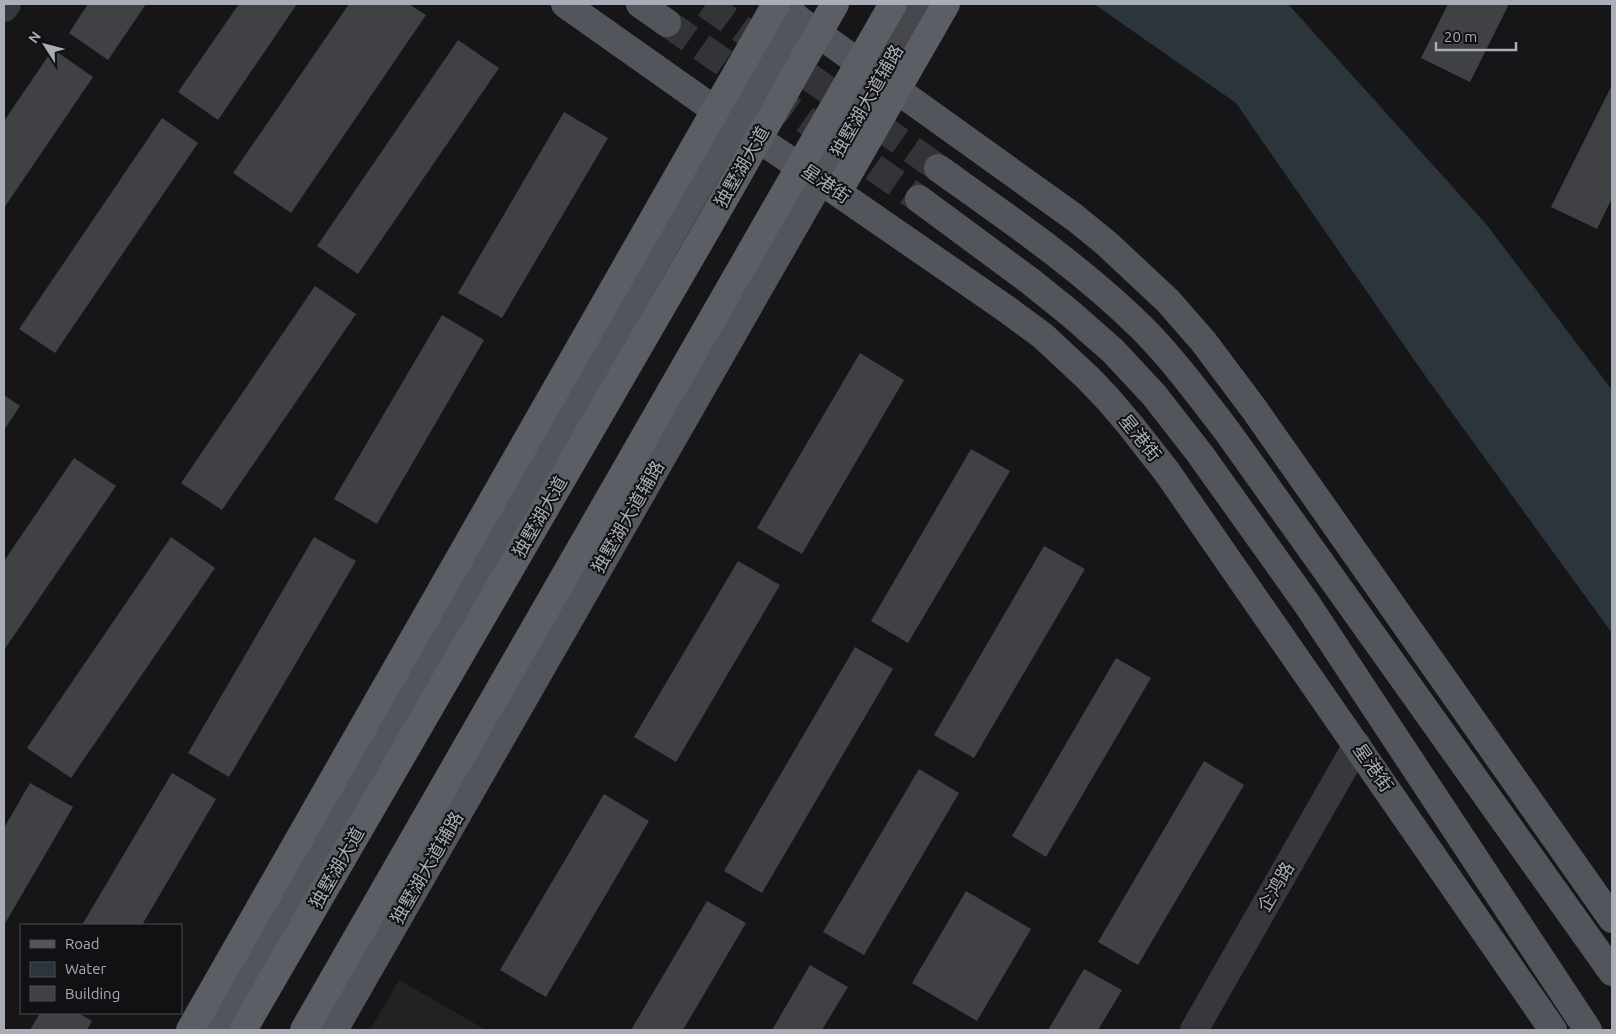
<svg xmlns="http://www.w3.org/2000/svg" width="1616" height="1034" font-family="Ubuntu,'Noto Sans SC',sans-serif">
<rect width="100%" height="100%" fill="#161618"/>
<path fill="#222225" d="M399 980 486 1030H370Z"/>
<path fill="#2c353c" d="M1094 4H1288L1486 224 1612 390V633L1426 377 1236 103Z"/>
<g fill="#404145">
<path d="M88 4H146L108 60 69 33Z"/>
<path d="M239 4H297L218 120 178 92Z"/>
<path d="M349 4H409L426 15 291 213 233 173Z"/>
<path d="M1448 4H1509L1470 82 1421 58Z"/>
<path d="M458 40 499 68 358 274 317 246Z"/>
<path d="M53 49 93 77 4 208V121Z"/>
<path d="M1612 85V198L1597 229 1551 207Z"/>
<path d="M564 112 608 138 502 318 458 293Z"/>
<path d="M162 118 198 143 55 353 19 329Z"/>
<path d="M315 286 356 314 222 510 181 483Z"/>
<path d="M442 315 484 340 377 524 334 499Z"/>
<path d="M860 353 904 380 802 554 757 528Z"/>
<path d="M4 395 20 406 4 430Z"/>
<path d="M971 449 1010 471 908 643 871 621Z"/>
<path d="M74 458 116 486 4 650V561Z"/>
<path d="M171 537 215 568 71 778 27 748Z"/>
<path d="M314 537 356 561 229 777 188 753Z"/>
<path d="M1044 546 1085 569 974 758 934 735Z"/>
<path d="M738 561 780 585 676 762 634 737Z"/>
<path d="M855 647 893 669 762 893 724 871Z"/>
<path d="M1116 658 1151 678 1046 857 1012 836Z"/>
<path d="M1204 761 1244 785 1138 965 1098 942Z"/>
<path d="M919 769 959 793 864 955 823 932Z"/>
<path d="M172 773 216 799 142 925H82Z"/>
<path d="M30 783 73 807 4 925V828Z"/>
<path d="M604 794 649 821 546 997 500 970Z"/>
<path d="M966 891 1031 929 977 1021 912 983Z"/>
<path d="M707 901 746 923 683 1030H631Z"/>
<path d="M810 965 848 987 822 1030H772Z"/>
<path d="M1084 969 1122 990 1098 1030H1048Z"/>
<path d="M40 1013H78L92 1021 87 1030H30Z"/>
</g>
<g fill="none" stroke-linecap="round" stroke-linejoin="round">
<g stroke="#333438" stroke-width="28" stroke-dasharray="28 14" stroke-linecap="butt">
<path d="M706 4 938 168"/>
<path d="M667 23 919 199"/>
</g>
<g stroke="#37383d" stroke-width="28">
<path d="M4 8 7 4"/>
<path d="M1194 1030 1357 745"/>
</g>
<path stroke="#45474d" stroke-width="28" d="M880 77 922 4"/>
<g stroke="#53555c" stroke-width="28">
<path d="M565 4 715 110 821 181 1005 308 1043 336 1088 378 1108 399 1131 426 1167 472 1553 1030"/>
<path d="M640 4 667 23"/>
<path d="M777 4 1074 217 1106 243 1168 301 1203 341 1254 409 1612 919"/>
<path d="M938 168C1008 218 1080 267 1142 328 1173 359 1200 396 1227 431L1612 972"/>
<path d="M919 199 1030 281 1071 314 1113 351 1154 395 1200 454 1307 604 1588 1030"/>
<path d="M215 1030 796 17"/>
<path d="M334 1030 880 77"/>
</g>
<g stroke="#5b5e65" stroke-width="28">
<path d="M838 192 946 4"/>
<path d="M190 1030 776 4"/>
<path d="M243 1030 711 222 835 4"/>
<path d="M304 1030 893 4"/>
</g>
</g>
<g text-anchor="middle" stroke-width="4" stroke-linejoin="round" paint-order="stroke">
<g font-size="18" fill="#a8adb8" stroke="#111113">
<text transform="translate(867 101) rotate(-60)" y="6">独墅湖大道辅路</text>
<text transform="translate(742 167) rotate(-60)" y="6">独墅湖大道</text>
<text transform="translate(826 184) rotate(34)" y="6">星港街</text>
<text transform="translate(1140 438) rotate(51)" y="6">星港街</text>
<text transform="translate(540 517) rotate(-60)" y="6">独墅湖大道</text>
<text transform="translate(628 517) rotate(-60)" y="6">独墅湖大道辅路</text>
<text transform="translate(1373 768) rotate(55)" y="6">星港街</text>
<text transform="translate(337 868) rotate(-60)" y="6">独墅湖大道</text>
<text transform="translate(427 868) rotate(-60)" y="6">独墅湖大道辅路</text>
<text transform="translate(1276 887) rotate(-60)" y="6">企鸿路</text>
</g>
</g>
<rect width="1616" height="1034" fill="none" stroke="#a8adb8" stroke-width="10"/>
<rect x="20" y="924" width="162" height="90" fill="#111113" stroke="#4d4f55"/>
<rect x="30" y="940" width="25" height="8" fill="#53555c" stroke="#4d4f55"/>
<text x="65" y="949" font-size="15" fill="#a8adb8">Road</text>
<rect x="30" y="962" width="25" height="15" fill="#2c353c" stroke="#4d4f55"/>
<text x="65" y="974" font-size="15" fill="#a8adb8">Water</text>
<rect x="30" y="986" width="25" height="15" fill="#404145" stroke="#4d4f55"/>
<text x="65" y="999" font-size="15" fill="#a8adb8">Building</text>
<g transform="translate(45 45) rotate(306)" stroke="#111113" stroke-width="4" paint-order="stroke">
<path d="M0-4L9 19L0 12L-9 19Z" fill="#a8adb8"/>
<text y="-8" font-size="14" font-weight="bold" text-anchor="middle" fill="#a8adb8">N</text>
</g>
<path d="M1436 42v8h80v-8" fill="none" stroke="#a8adb8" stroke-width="2.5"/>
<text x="1444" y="42" font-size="15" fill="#a8adb8" stroke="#111113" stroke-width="4" paint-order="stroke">20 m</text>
</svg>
